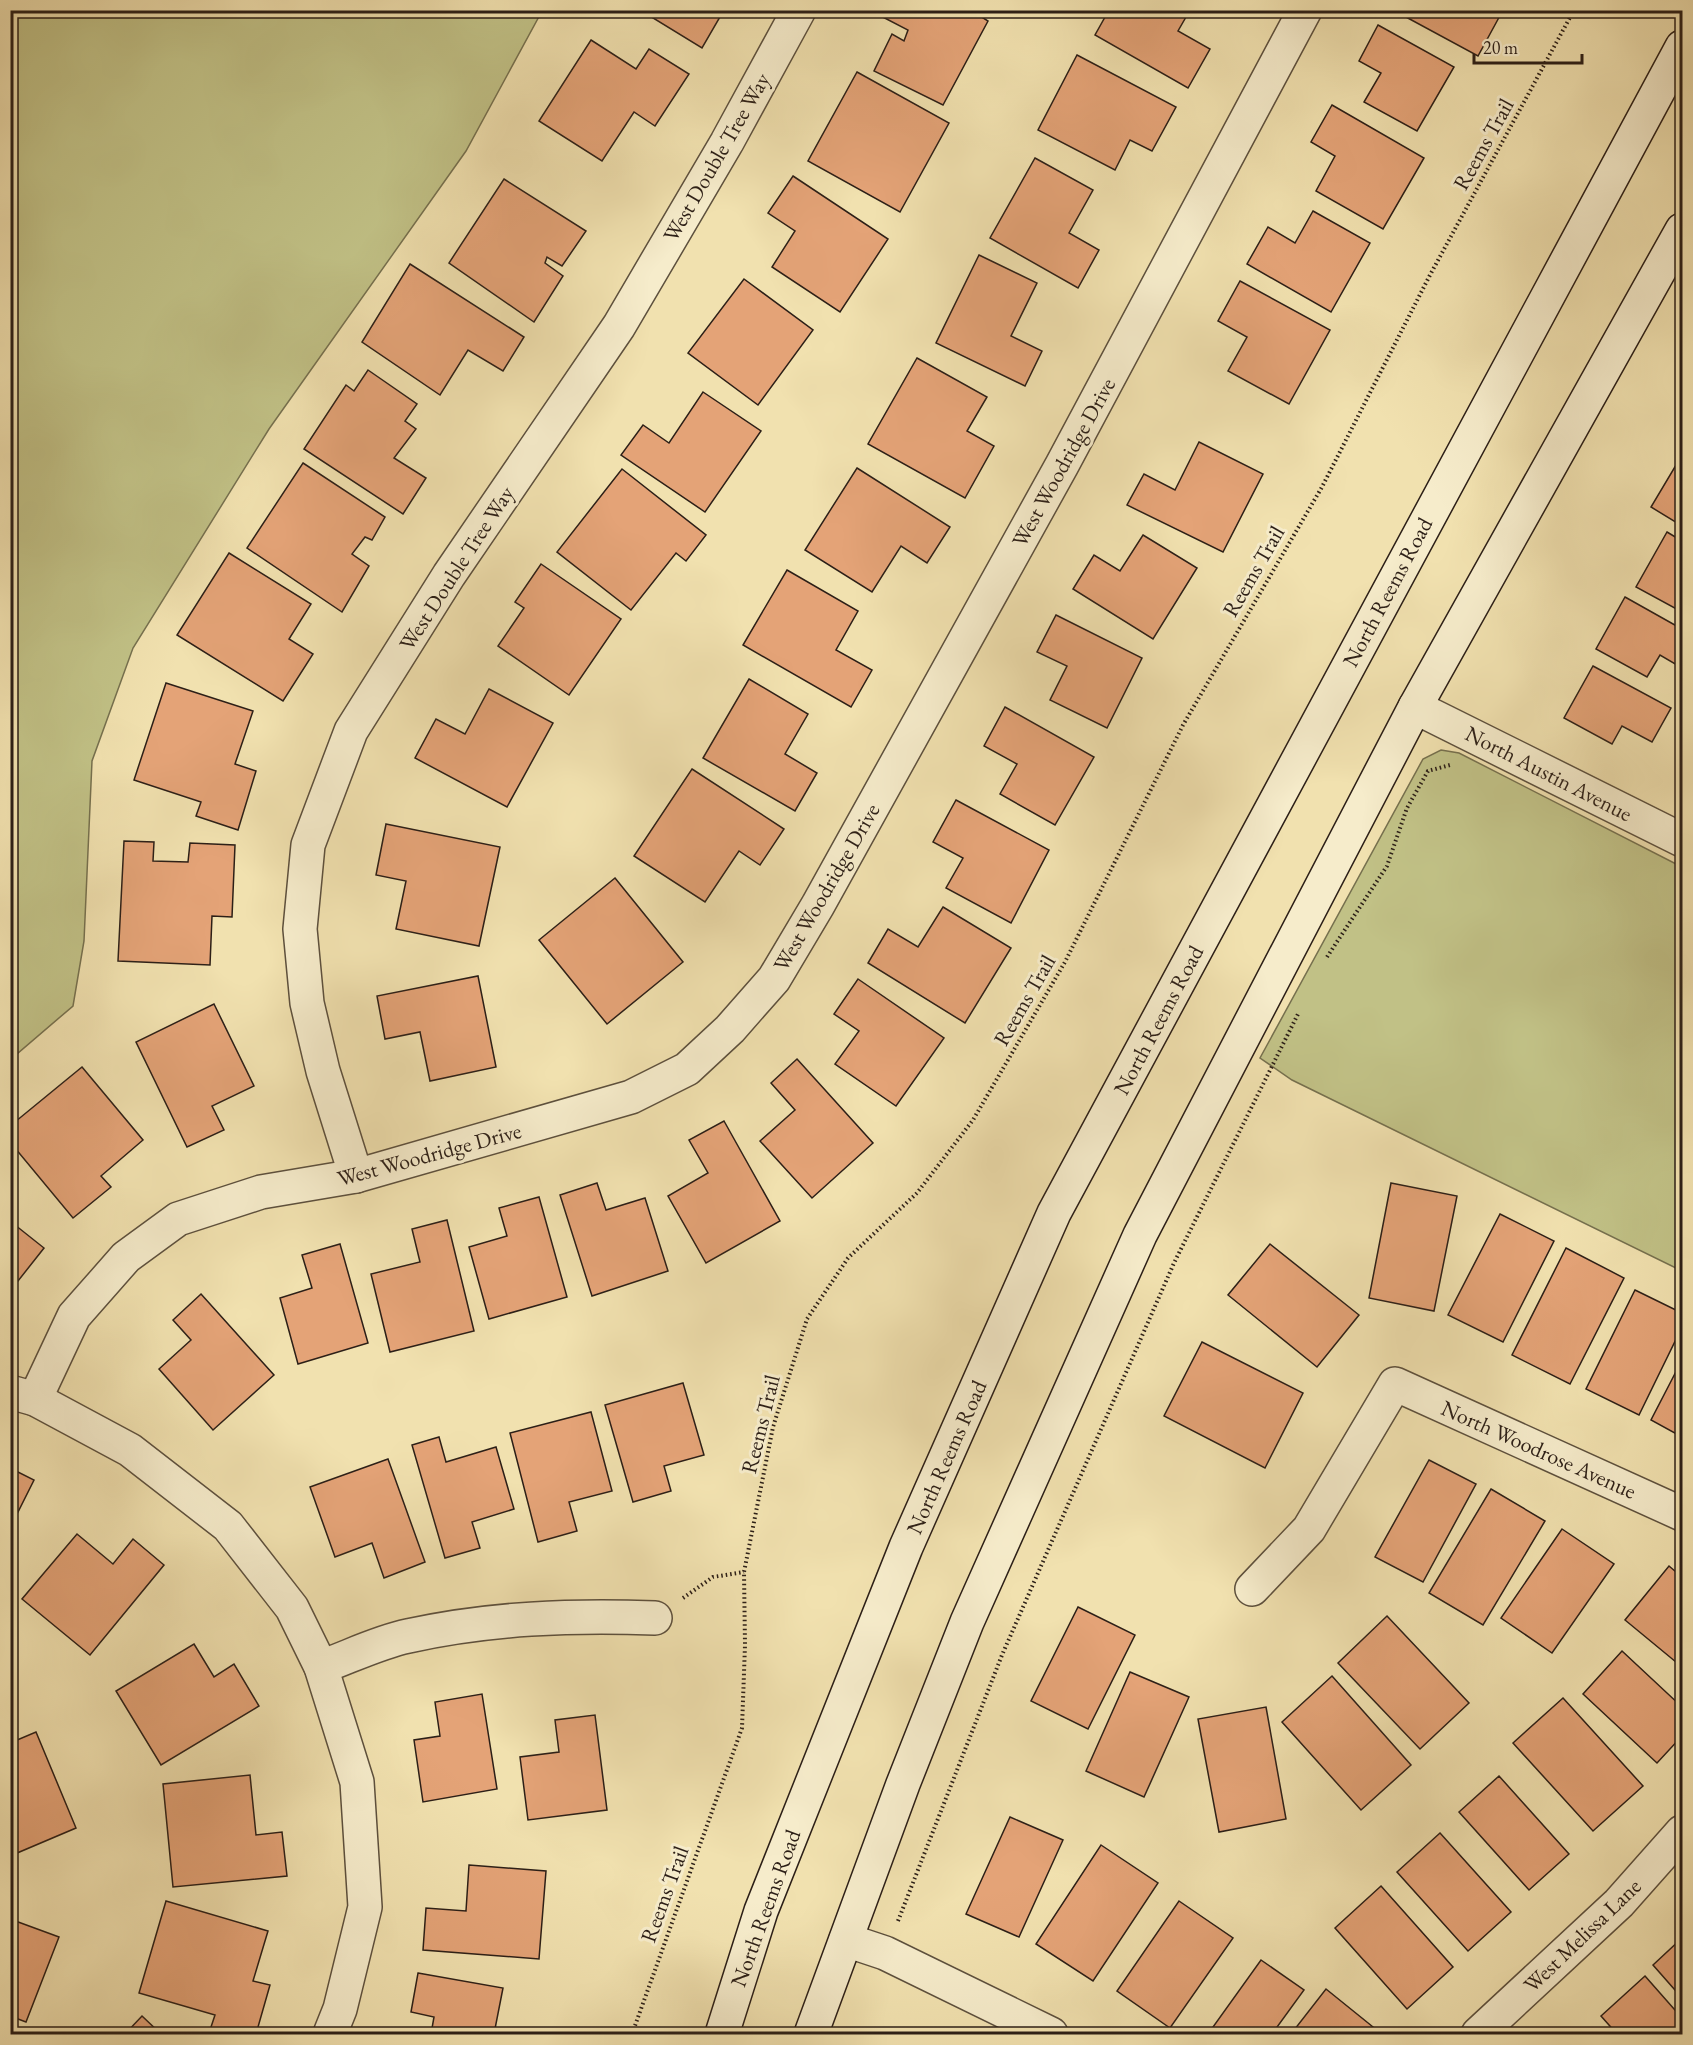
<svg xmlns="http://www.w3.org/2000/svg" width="1693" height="2045" font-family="'EB Garamond',serif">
<rect width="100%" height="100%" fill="#f1e1af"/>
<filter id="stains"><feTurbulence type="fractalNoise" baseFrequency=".00333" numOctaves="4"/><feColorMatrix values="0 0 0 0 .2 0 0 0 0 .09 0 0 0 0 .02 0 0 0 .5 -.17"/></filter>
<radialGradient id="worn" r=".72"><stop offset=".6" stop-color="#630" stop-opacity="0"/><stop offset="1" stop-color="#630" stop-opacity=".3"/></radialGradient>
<g fill="#c1c186" stroke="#76704e" stroke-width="1.5">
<path d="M11 10 542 11 466 151 269 429 133 648 92 761 84 941 73 1006 11 1059Z"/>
<path d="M1441 750 1459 753 1682 867V1271L1292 1080 1260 1058 1423 759Z"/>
</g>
<g fill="#e4a377" stroke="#2c1f17" stroke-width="1.5">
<path d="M640 10H724L702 48Z"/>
<path d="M878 10H971L988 21 943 105 874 71 892 34 904 41 908 30 877 14Z"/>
<path d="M1109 10H1190L1178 31 1210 49 1188 88 1095 35Z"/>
<path d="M1393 10H1503L1478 56Z"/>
<path d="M1378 25 1454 67 1417 131 1364 102 1381 73 1359 61Z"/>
<path d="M591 40 636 69 649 49 689 74 655 126 634 112 602 161 539 121Z"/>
<path d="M1077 55 1176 107 1152 151 1130 140 1115 170 1038 130Z"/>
<path d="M857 72 949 123 900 212 808 161Z"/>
<path d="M1332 105 1424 158 1383 229 1316 191 1335 156 1311 142Z"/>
<path d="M1035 158 1093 190 1069 233 1099 250 1078 288 990 238Z"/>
<path d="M793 176 888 239 840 312 772 267 795 231 768 213Z"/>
<path d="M504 179 586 231 562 266 547 257 545 263 563 276 534 322 449 263Z"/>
<path d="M1313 211 1370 243 1331 312 1247 264 1268 227 1295 243Z"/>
<path d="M979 255 1037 283 1011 336 1042 351 1025 386 936 343Z"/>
<path d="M410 264 524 337 503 371 468 350 440 395 362 342Z"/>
<path d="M744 279 813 330 758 405 688 353Z"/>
<path d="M1240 281 1330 330 1289 404 1228 371 1247 337 1218 321Z"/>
<path d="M917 358 987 397 967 431 994 446 965 498 868 444Z"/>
<path d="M368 370 417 404 405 421 416 429 394 458 426 478 403 514 304 449 346 385 354 391Z"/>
<path d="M703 392 761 431 705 512 621 455 643 425 669 443Z"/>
<path d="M1199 442 1263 474 1223 552 1127 505 1144 474 1175 490Z"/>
<path d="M1682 455V526L1651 507Z"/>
<path d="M303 463 385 517 372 540 365 537 352 554 369 566 342 612 247 548Z"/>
<path d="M857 468 950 527 927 563 901 546 872 592 805 550Z"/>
<path d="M622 469 706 535 686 561 676 553 631 610 557 552Z"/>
<path d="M1667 532 1682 541V612L1636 587Z"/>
<path d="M1143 535 1197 568 1153 639 1073 589 1094 555 1120 571Z"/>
<path d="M229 553 311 604 289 639 313 654 283 701 177 635Z"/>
<path d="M541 564 621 619 569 695 498 646 524 608 515 602Z"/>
<path d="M787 570 858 611 836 650 872 670 851 707 743 645Z"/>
<path d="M1625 597 1682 629V668L1660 655 1647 677 1596 649Z"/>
<path d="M1056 615 1142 658 1107 728 1050 700 1067 666 1037 652Z"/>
<path d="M1593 666 1671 708 1652 742 1622 726 1612 744 1564 718Z"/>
<path d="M749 679 808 714 785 754 817 773 795 811 703 758Z"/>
<path d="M166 683 253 711 235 764 256 771 238 830 196 816 201 802 134 780Z"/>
<path d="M489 689 553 723 507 807 415 758 436 719 465 734Z"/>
<path d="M1005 707 1094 757 1055 825 1000 794 1017 764 984 746Z"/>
<path d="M692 769 784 829 760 865 739 851 705 902 634 856Z"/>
<path d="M956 800 1049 850 1011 923 946 888 963 858 933 842Z"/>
<path d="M386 824 500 847 479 946 396 929 406 881 376 875Z"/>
<path d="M124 841 154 842 153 861 188 862 190 843 235 845 232 917 212 916 210 965 118 961Z"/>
<path d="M615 878 683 962 607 1024 539 940Z"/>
<path d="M943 907 1011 948 965 1023 868 963 888 929 918 947Z"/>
<path d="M478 976 496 1067 430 1081 420 1032 385 1039 377 996Z"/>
<path d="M858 979 944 1038 896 1106 835 1064 859 1031 834 1014Z"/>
<path d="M214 1004 254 1086 212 1106 224 1130 187 1147 136 1042Z"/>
<path d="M797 1059 873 1143 812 1198 760 1141 795 1110 771 1083Z"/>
<path d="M82 1067 143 1140 101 1176 111 1187 73 1218 10 1142V1126Z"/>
<path d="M724 1121 780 1221 706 1263 668 1196 708 1173 689 1140Z"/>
<path d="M597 1183 606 1210 645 1198 668 1271 592 1296 560 1195Z"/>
<path d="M1391 1183 1457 1196 1434 1311 1369 1298Z"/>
<path d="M539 1197 567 1297 489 1319 469 1247 507 1236 499 1208Z"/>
<path d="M1500 1214 1554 1241 1503 1342 1448 1315Z"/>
<path d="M447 1220 474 1331 390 1352 371 1274 420 1262 412 1229Z"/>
<path d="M10 1221 44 1248 18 1281 10 1275Z"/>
<path d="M340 1244 368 1343 298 1364 280 1298 312 1288 302 1255Z"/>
<path d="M1270 1244 1359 1315 1317 1367 1228 1295Z"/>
<path d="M1566 1248 1624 1278 1570 1384 1512 1355Z"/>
<path d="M1635 1290 1682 1313V1327L1639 1415 1586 1389Z"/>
<path d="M201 1294 274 1375 213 1430 159 1369 191 1340 173 1320Z"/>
<path d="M1202 1342 1303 1393 1265 1468 1164 1416Z"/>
<path d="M1682 1360V1437L1651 1420Z"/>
<path d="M683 1383 704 1455 664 1466 671 1491 633 1502 605 1405Z"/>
<path d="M591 1412 612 1491 569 1502 577 1531 538 1542 510 1433Z"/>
<path d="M439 1437 446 1462 496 1447 514 1509 472 1522 480 1548 445 1558 412 1445Z"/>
<path d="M388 1459 425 1562 384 1578 372 1543 335 1557 310 1487Z"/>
<path d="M1429 1460 1476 1484 1423 1582 1375 1557Z"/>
<path d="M10 1468 34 1480 10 1528Z"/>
<path d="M1491 1489 1545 1521 1483 1625 1429 1593Z"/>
<path d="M1562 1529 1614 1564 1552 1653 1501 1618Z"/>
<path d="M77 1534 113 1564 133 1539 164 1565 90 1655 22 1599Z"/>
<path d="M1669 1566 1682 1577V1667L1625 1620Z"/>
<path d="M1078 1607 1135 1635 1088 1729 1031 1701Z"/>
<path d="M1387 1616 1469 1703 1420 1749 1338 1663Z"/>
<path d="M194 1644 214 1677 234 1664 259 1706 161 1765 116 1691Z"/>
<path d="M1622 1651 1682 1707V1736L1657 1763 1583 1694Z"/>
<path d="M1130 1672 1189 1697 1144 1797 1086 1771Z"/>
<path d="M1332 1676 1411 1765 1361 1810 1282 1722Z"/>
<path d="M482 1694 497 1789 423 1802 414 1740 440 1736 435 1702Z"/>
<path d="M1563 1698 1643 1786 1593 1831 1513 1743Z"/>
<path d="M1266 1707 1286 1819 1219 1832 1198 1719Z"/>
<path d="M595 1715 607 1810 528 1820 520 1757 559 1752 555 1720Z"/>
<path d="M36 1732 76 1828 10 1856V1743Z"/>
<path d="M250 1775 256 1835 282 1832 287 1876 173 1887 163 1784Z"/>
<path d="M1499 1776 1569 1854 1529 1890 1459 1812Z"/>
<path d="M1010 1817 1063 1840 1019 1937 966 1914Z"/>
<path d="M1440 1833 1511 1912 1468 1951 1397 1872Z"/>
<path d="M1101 1845 1158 1883 1093 1981 1036 1944Z"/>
<path d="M469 1865 546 1871 539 1959 423 1950 426 1908 466 1911Z"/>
<path d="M1381 1886 1453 1967 1407 2009 1335 1928Z"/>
<path d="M166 1901 268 1931 253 1981 270 1985 256 2034H225L210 2030 215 2015 139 1993Z"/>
<path d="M1179 1901 1233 1938 1170 2028 1117 1991Z"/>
<path d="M10 1919 59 1937 26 2022 10 2016Z"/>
<path d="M1682 1938V1998L1653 1965Z"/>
<path d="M1261 1960 1304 1990 1272 2034H1208Z"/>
<path d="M418 1973 503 1988 494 2034H431L434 2017 411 2012Z"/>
<path d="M1645 1976 1682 2018V2034H1617L1601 2016Z"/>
<path d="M1326 1989 1378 2031 1375 2034H1291Z"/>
<path d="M142 2016 161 2034H125Z"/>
</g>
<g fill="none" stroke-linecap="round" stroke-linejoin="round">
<defs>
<g id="minor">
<path d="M1415 707 1682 840"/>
<path d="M356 1176 323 1071 307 1003 300 929 308 845 351 731 449 575 619 326 727 142 799 10"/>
<path d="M10 1392 35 1399 130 1450 228 1526 292 1608 321 1667 357 1782 365 1907 340 2009 330 2034"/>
<path d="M35 1399 74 1316 126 1257 178 1219 261 1192 356 1176 631 1097 687 1069 730 1029 774 979 818 905 1062 465 1305 10"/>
<path d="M1252 1589 1309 1529 1395 1384 1682 1514"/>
<path d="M321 1667C349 1657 379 1642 408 1636 490 1618 571 1615 655 1618"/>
<path d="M846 1940 885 1953 1051 2034"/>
<path d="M1478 2034 1619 1903 1682 1832"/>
</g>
<g id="secondary">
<path d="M722 2034 761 1911 906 1547 1054 1213 1682 47"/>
<path d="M811 2034 903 1784 967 1622 1140 1235 1415 707 1682 230"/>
</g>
</defs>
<use href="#minor" stroke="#5d503d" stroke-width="36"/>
<use href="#secondary" stroke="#2c1f17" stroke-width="36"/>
<g stroke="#2c1f17" stroke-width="4" stroke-dasharray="1.5 3" stroke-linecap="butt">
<path d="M1327 957 1387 866 1407 808 1428 771 1450 765"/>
<path d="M683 1598 713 1577 744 1572"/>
<path d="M898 1921 1002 1655 1174 1263 1298 1014"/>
<path d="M632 2034 742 1728 745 1645 744 1572 773 1427 807 1319 848 1258 917 1193 973 1120 1065 962 1183 725 1322 487 1430 275 1574 10"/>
</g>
<use href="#minor" stroke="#f6eccb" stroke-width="33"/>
<use href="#secondary" stroke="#f6eccb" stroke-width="33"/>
</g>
<g text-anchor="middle" stroke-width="6" stroke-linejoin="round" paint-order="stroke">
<g font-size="22" fill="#2c1f17" stroke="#f6eccb">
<text transform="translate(1483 144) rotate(-61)" y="8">Reems Trail</text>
<text transform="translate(716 157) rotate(-60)" y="8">West Double Tree Way</text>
<text transform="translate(1063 462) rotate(-61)" y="8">West Woodridge Drive</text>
<text transform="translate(456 568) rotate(-57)" y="8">West Double Tree Way</text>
<text transform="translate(1253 571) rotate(-60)" y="8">Reems Trail</text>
<text transform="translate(1387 592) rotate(-62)" y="8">North Reems Road</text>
<text transform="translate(1549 773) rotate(27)" y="8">North Austin Avenue</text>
<text transform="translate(826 887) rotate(-60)" y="8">West Woodridge Drive</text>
<text transform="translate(1024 1000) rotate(-60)" y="8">Reems Trail</text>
<text transform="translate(1158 1020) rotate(-62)" y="8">North Reems Road</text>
<text transform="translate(429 1154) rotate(-15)" y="8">West Woodridge Drive</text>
<text transform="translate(760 1424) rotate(-76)" y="8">Reems Trail</text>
<text transform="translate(1539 1449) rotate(24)" y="8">North Woodrose Avenue</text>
<text transform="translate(946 1457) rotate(-66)" y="8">North Reems Road</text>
<text transform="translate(664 1894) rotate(-70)" y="8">Reems Trail</text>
<text transform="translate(765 1908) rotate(-70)" y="8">North Reems Road</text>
<text transform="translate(1582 1935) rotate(-44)" y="8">West Melissa Lane</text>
</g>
</g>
<rect width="1693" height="2045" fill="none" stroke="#f1e1af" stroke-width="36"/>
<rect x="12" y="12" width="1669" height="2021" fill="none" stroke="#2c1f17" stroke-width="3"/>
<rect x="18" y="18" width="1657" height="2009" fill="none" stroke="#2c1f17" stroke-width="1.5"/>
<path d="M1474 54v9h108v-9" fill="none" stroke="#2c1f17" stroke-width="3"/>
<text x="1483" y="54" font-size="18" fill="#2c1f17" stroke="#f6eccb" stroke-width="4.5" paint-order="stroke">20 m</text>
<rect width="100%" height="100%" filter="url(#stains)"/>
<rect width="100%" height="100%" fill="url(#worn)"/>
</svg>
